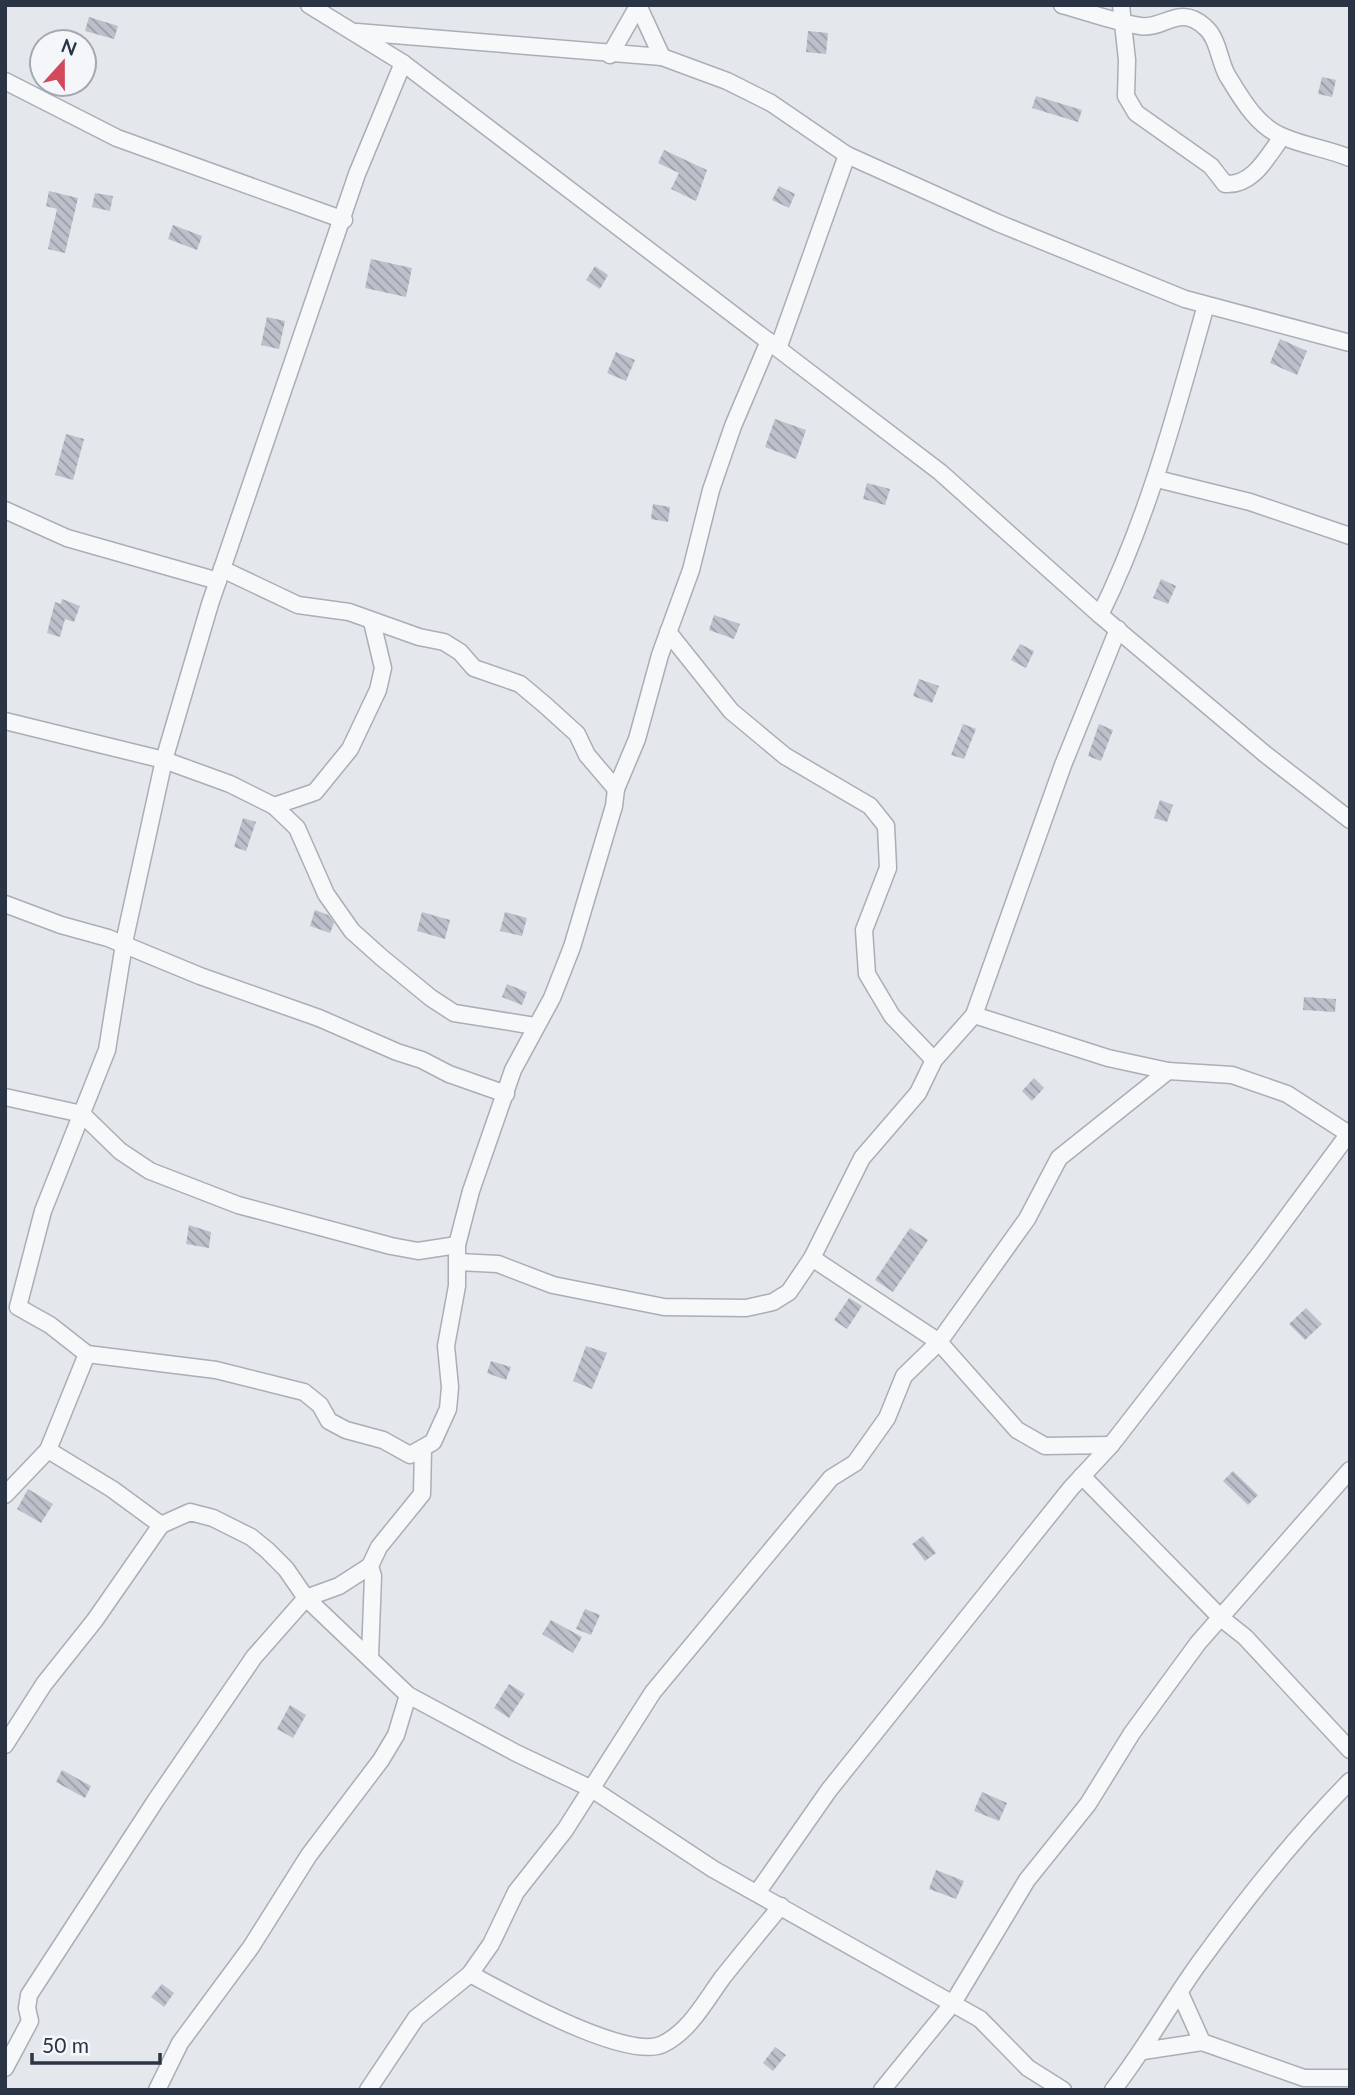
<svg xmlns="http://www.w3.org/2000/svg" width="1355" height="2095" font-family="Lato,sans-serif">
<defs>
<pattern id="building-back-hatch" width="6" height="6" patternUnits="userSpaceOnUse" patternTransform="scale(1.75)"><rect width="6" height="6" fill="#bbc0ca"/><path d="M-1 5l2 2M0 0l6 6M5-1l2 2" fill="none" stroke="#989da6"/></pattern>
</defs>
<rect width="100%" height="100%" fill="#e4e7ec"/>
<g fill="url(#building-back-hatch)">
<path d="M89 17 118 26 114 39 85 31Z"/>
<path d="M808 31 828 33 826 54 806 52Z"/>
<path d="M1322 77 1336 80 1332 97 1318 94Z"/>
<path d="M1036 96 1082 110 1078 122 1032 108Z"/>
<path d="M664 150 707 170 696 201 671 189 679 173 658 163Z"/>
<path d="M779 186 795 194 789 208 772 200Z"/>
<path d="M49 191 78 198 65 253 48 249 57 209 46 206Z"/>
<path d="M95 193 113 196 110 211 92 207Z"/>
<path d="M173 225 202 236 197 250 168 239Z"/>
<path d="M371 259 412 268 406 297 365 288Z"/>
<path d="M595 266 608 275 600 289 586 280Z"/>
<path d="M267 317 285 321 279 349 261 345Z"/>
<path d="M1280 339 1307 351 1297 375 1270 363Z"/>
<path d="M616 352 635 360 626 381 607 373Z"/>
<path d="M775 419 806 430 796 459 765 447Z"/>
<path d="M66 434 84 439 73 480 55 475Z"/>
<path d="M867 483 890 489 885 505 863 499Z"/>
<path d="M653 504 670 507 668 522 651 519Z"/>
<path d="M1161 579 1176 586 1168 604 1153 598Z"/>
<path d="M62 599 80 606 74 622 65 619 60 637 47 633 55 602 61 604Z"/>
<path d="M714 615 740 624 734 639 709 630Z"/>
<path d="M1020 644 1034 651 1026 668 1011 660Z"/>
<path d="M919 679 939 686 932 703 913 696Z"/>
<path d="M963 724 976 729 964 759 951 755Z"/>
<path d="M1099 724 1113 730 1101 761 1088 756Z"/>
<path d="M1160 800 1173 805 1167 822 1154 818Z"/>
<path d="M243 818 256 822 246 851 234 847Z"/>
<path d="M315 910 328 915 334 923 330 933 310 926Z"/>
<path d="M422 912 450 920 445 939 417 931Z"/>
<path d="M505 912 527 918 522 936 500 931Z"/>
<path d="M507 984 527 992 522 1005 502 997Z"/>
<path d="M1304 997 1336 999 1335 1012 1303 1010Z"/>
<path d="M1034 1078 1044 1088 1032 1101 1022 1091Z"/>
<path d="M189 1225 211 1232 209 1248 186 1244Z"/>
<path d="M910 1228 928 1240 893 1292 875 1280Z"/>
<path d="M849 1298 862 1306 847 1329 834 1320Z"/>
<path d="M1306 1308 1322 1324 1305 1340 1289 1324Z"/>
<path d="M586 1346 607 1353 592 1389 573 1381Z"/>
<path d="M491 1361 511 1367 506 1380 487 1373Z"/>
<path d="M1233 1471 1258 1495 1248 1505 1223 1481Z"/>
<path d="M28 1489 53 1504 41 1523 17 1509Z"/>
<path d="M923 1536 936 1553 925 1561 912 1544Z"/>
<path d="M585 1609 600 1615 591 1635 576 1629Z"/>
<path d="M551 1620 582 1637 573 1653 542 1634Z"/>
<path d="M509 1684 525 1694 509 1718 494 1708Z"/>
<path d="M290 1705 306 1715 293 1738 277 1729Z"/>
<path d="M62 1770 91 1786 85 1798 56 1782Z"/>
<path d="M982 1792 1007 1803 999 1821 974 1811Z"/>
<path d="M936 1870 964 1881 956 1899 929 1889Z"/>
<path d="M162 1984 174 1993 164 2007 151 1997Z"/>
<path d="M775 2047 786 2055 773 2071 763 2063Z"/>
</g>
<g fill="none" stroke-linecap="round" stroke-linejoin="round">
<defs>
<g id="minor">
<path d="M309 5 403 63 940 472 1100 615 1265 754 1350 820"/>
<path d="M638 5 662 57"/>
<path d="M1062 5C1088 12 1114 22 1140 26 1164 30 1179 3 1205 27 1218 38 1219 60 1227 75 1241 98 1257 127 1284 137 1305 146 1328 149 1350 158"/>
<path d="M1121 5 1127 60 1126 96 1136 113 1211 166 1225 184C1253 186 1267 157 1282 137"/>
<path d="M357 32 662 57 727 81 771 103 847 155 998 223 1185 299 1350 343"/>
<path d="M610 55 638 6"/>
<path d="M5 81 117 138 344 220"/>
<path d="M779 346 847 155"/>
<path d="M1157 479 1250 502 1350 536"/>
<path d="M5 510 67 538 218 581"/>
<path d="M222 569 298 605 349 612 419 637 444 642 460 652 474 668 520 684 545 705 577 734 587 755 616 789"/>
<path d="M1100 615C1149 516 1176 411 1206 305"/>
<path d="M668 632 731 711 785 756 870 806 886 826 888 868 864 930 867 974 892 1016 934 1060"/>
<path d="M5 721 164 760 230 784 274 806 297 828 326 894 352 931 381 957 431 998 454 1013 535 1026"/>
<path d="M274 806 315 792 350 749 378 690 383 668 372 622"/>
<path d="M5 904 61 925 108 938 200 976 319 1018 397 1052 422 1060 449 1074 506 1094"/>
<path d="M974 1015 1108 1058 1168 1071 1232 1075 1287 1094 1349 1134"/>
<path d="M5 1097 82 1114 120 1151 150 1171 238 1205 391 1246 418 1251 457 1245"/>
<path d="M812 1258 939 1342 1017 1430 1045 1446 1111 1445"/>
<path d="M458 1262 498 1264 553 1285 664 1307 746 1308 773 1302 789 1292 812 1258 862 1158 918 1093 934 1060 974 1015 1063 765 1118 629"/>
<path d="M87 1354 216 1370 304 1392 320 1405 329 1421 346 1430 383 1440 410 1455 433 1442 448 1409 450 1387 446 1346 457 1286V1245L471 1191 513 1070 552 998 572 947 614 806 616 789 637 739 660 655 691 570 711 490 733 426 769 341"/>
<path d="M1082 1476 1221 1618 1245 1637 1350 1750"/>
<path d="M5 1495 48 1450"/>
<path d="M161 1525 190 1512 213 1518 251 1537 267 1550 286 1569 306 1598 408 1695 516 1753 592 1789 713 1869 980 2019 1028 2068 1063 2090"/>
<path d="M370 1657 373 1576 370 1566 379 1547 422 1494 423 1449"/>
<path d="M5 1745 44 1684 95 1620 161 1525 112 1489 48 1450 87 1354 50 1325 18 1307 43 1211 107 1050 125 938 164 760 210 604 357 174 403 63"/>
<path d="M757 1893 829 1790 1071 1488 1111 1445 1261 1252 1350 1132"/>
<path d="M470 1974C506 1993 627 2062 663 2044 690 2031 706 2000 723 1977 742 1953 762 1929 781 1906"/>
<path d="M1180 1993 1202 2042"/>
<path d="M1143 2051 1202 2042 1304 2078H1350"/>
<path d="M5 2068 30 2021 27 2008 29 1995 156 1800 254 1657 306 1598 339 1586 370 1566"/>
<path d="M157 2090 180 2043 251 1947 309 1855 381 1760 396 1735 408 1695"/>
<path d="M368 2090 416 2018 470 1974 491 1944 516 1892 565 1830 653 1692 831 1478 855 1463 887 1418 904 1376 939 1342 1027 1219 1059 1158 1168 1071"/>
<path d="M882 2090 953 2003 1027 1880 1088 1804 1132 1733 1198 1643 1350 1470"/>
<path d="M1113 2090C1144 2050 1168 2007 1197 1966 1244 1901 1294 1838 1350 1781"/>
</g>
</defs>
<use href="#minor" stroke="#a9aeb7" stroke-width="19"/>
<use href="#minor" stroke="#f7f8fa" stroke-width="16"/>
</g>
<rect width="1355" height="2095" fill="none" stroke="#2b3445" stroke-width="14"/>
<g transform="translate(63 63) rotate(21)"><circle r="33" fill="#f4f6f9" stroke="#a4a8b1" stroke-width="2"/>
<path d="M0-5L12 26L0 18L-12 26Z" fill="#d1495b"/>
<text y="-10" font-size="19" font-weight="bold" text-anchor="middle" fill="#2b3445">N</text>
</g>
<path d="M32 2053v10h128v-10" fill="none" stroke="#2b3445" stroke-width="3.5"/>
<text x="42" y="2053" font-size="21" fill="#2b3445" stroke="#f4f6f9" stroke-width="5" paint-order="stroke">50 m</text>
</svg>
